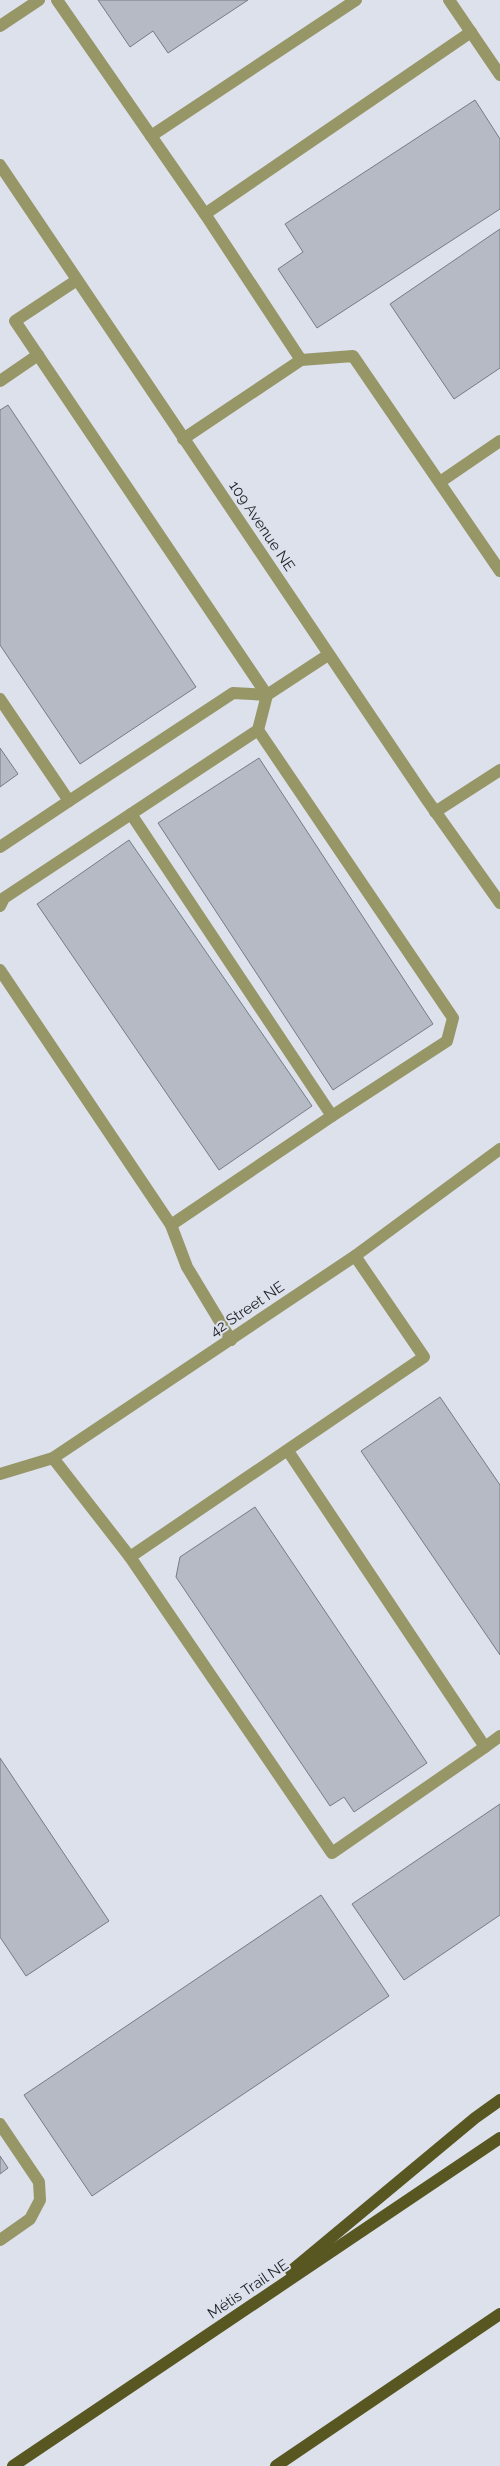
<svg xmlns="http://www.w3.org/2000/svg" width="500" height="2466" font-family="Raleway,sans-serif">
<rect width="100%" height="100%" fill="#dce1ec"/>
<g fill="#b6bac5" stroke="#777b85">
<path d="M98 0H248L168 53 153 31 130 47Z"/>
<path d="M475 100 500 139V209L317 328 278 269 303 252 285 224Z"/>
<path d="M500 229V368L454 399 390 304Z"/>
<path d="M8 405 196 687 80 764 0 645V410Z"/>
<path d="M0 748 18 774 0 787Z"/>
<path d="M259 758 433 1024 333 1090 158 823Z"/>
<path d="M129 840 312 1106 219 1170 37 904Z"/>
<path d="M440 1397 500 1485V1655L361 1451Z"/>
<path d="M255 1507 427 1763 354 1812 344 1797 330 1806 176 1577 180 1557Z"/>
<path d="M0 1758 109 1921 26 1976 0 1937Z"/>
<path d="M500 1804V1915L404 1980 352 1904Z"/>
<path d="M321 1895 389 1996 92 2196 24 2095Z"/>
<path d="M0 2156 8 2168 0 2174Z"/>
</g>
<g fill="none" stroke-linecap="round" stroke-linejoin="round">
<g stroke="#979667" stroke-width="12">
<path d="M57 0 205 214"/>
<path d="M449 0 500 75"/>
<path d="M0 26 39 0"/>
<path d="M151 136 356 0"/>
<path d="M77 280 15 321 267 695"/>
<path d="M301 360 205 214 471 32"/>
<path d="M0 381 38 355"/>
<path d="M183 439 301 360 353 356 500 571"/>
<path d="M440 482 500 441"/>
<path d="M0 699 69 801 0 847"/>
<path d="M69 801 233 693 267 695"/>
<path d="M435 812 500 770"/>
<path d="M131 814 332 1116"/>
<path d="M0 906 4 898 258 730 267 695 328 655"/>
<path d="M0 970 171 1225 187 1267 231 1340"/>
<path d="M171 1225 332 1116 447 1041 453 1018 258 730"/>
<path d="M288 1451 485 1747 332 1853 130 1557 424 1357 355 1256"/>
<path d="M53 1458 130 1557"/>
<path d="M485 1747 500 1736"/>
<path d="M0 2124 39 2182 40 2200 30 2219 0 2240"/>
</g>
<g stroke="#979667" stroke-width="12">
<path d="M0 165 425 797 500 903"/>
<path d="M0 1474 53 1458 355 1256 500 1149"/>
</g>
<g stroke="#585621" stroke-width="12">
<path d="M291 2271 475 2118 500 2100"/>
<path d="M13 2466 500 2138"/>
<path d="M276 2466 500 2314"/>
</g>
</g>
<g text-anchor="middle" stroke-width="4" stroke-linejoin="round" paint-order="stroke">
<g font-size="15" fill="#1d1f23" stroke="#dce1ec">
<text transform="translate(262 526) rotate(56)" y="5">109 Avenue NE</text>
<text transform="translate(247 1309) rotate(-34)" y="5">42 Street NE</text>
<text transform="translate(248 2289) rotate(-34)" y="5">Métis Trail NE</text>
</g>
</g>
</svg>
